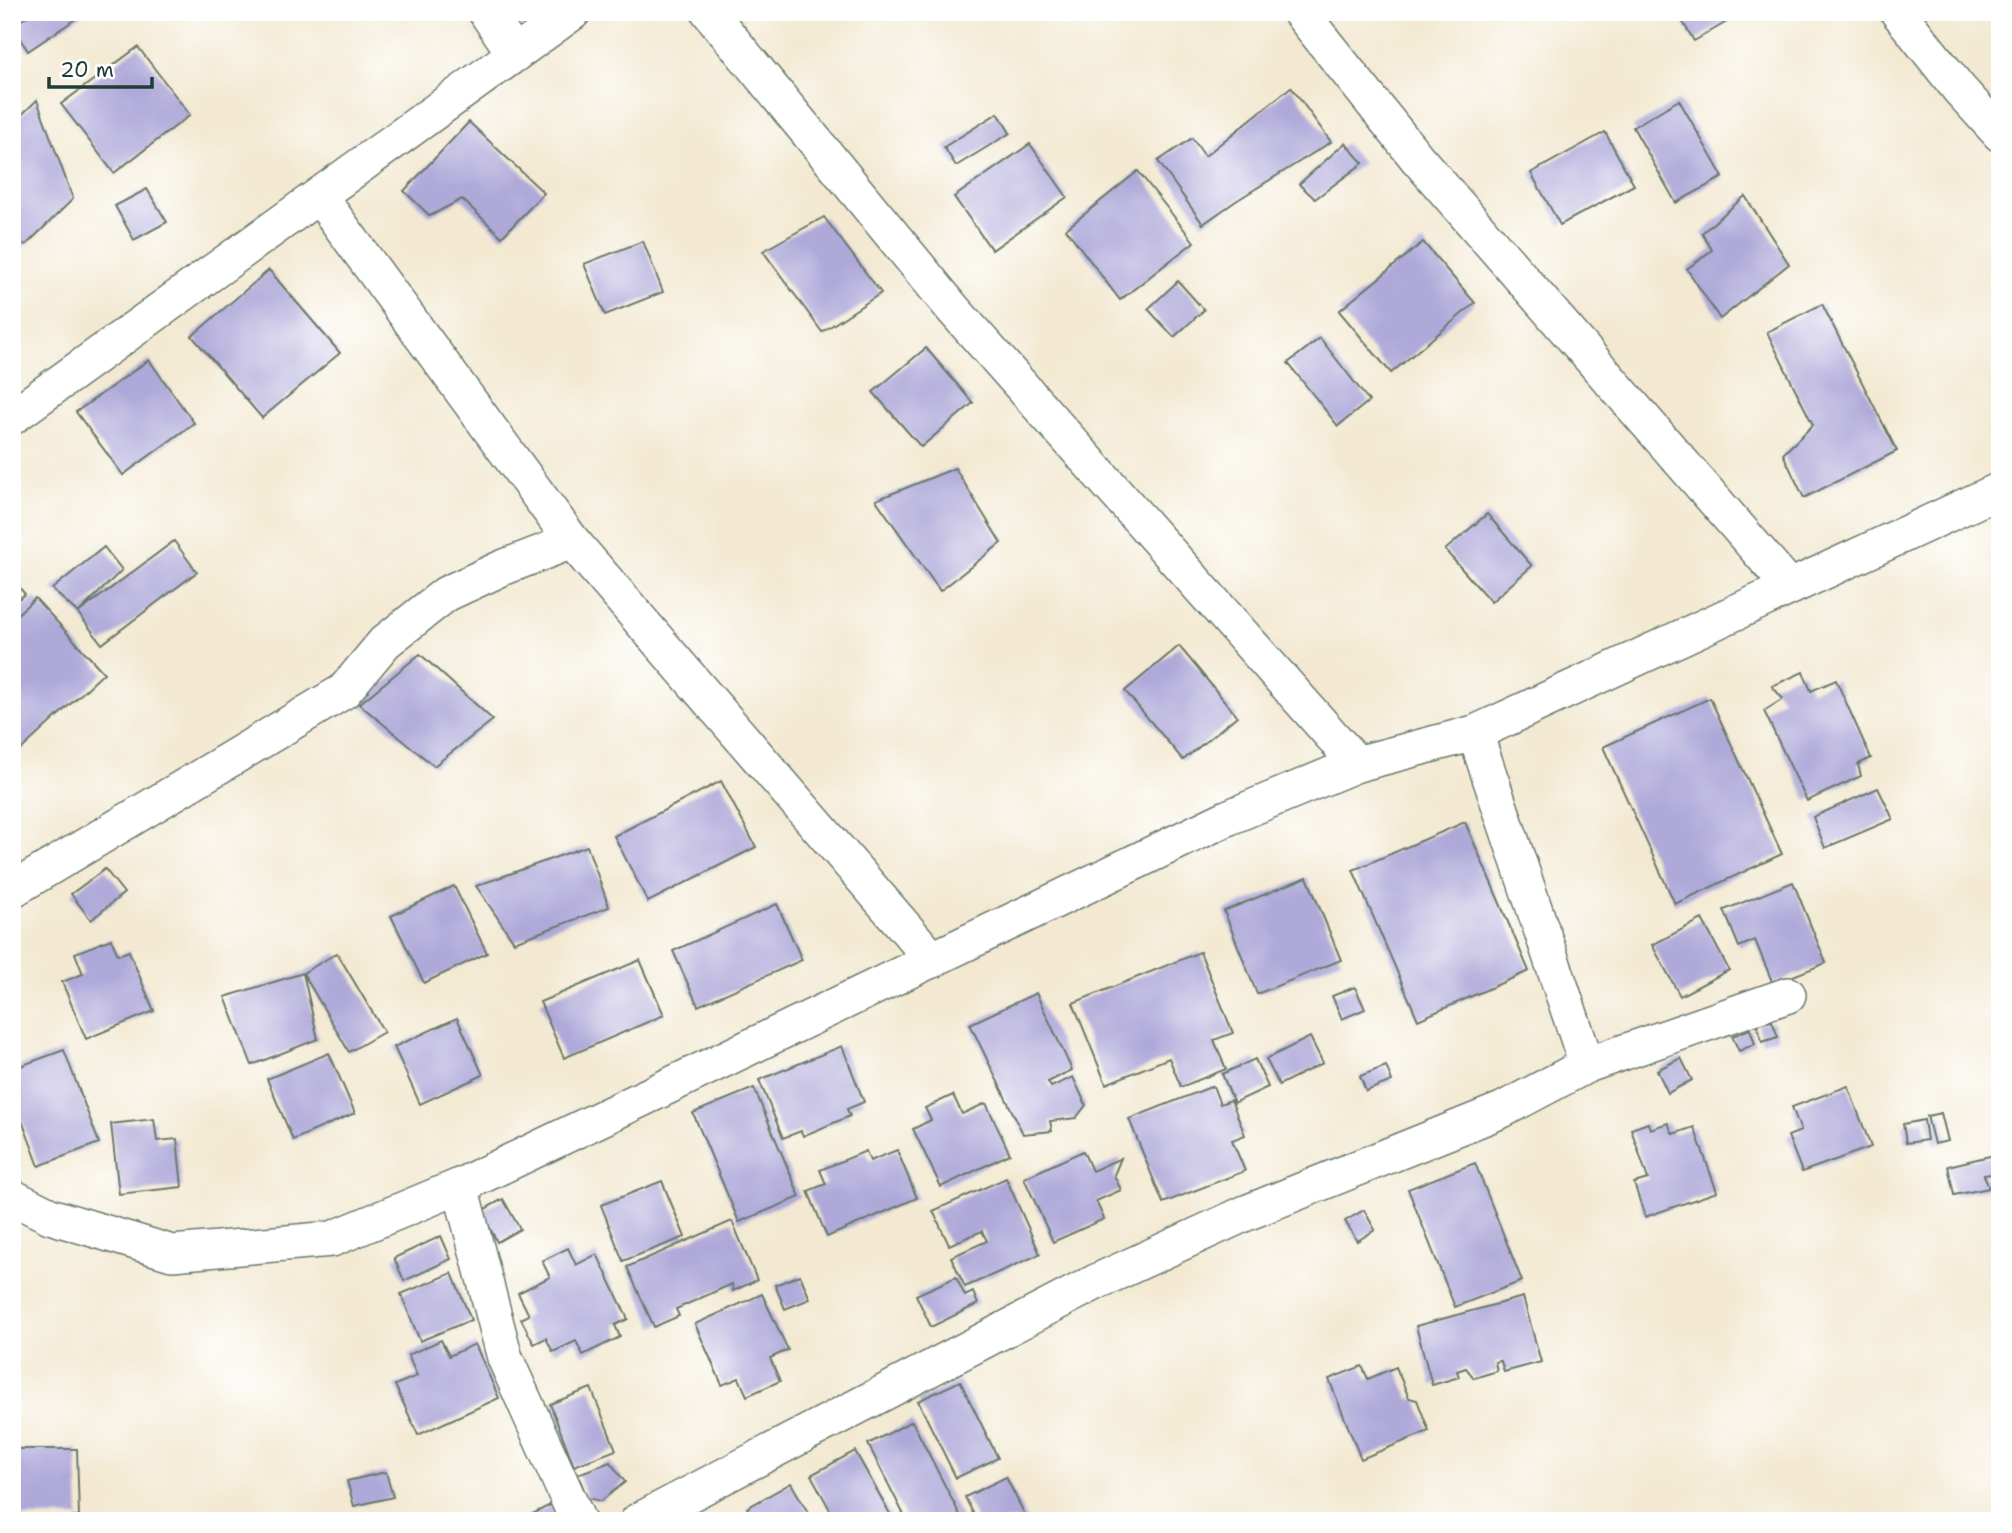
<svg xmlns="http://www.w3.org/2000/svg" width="2012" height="1533" font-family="'Shantell Sans',sans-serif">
<rect width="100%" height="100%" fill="#fff"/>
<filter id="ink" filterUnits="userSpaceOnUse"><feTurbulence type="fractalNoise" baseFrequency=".0143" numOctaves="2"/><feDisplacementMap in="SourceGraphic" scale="14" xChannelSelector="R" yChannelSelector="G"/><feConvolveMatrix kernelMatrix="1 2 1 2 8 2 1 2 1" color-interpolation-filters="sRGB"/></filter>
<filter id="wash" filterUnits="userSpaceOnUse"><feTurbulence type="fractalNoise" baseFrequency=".00686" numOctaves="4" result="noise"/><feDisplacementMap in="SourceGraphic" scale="28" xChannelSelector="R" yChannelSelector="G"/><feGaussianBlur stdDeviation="1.57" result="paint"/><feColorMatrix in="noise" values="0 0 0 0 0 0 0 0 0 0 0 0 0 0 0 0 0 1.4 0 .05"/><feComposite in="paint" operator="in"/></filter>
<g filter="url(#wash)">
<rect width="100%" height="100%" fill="#f3e9d2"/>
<g id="blocks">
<g fill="#afa9d9">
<path d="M34 12H86L28 51 12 26Z"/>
<path d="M1677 12H1744L1694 41Z"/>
<path d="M138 47 190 115 114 173 61 104Z"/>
<path d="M1291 87 1331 142 1236 201 1203 224 1158 161 1192 138 1205 156Z"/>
<path d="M37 100 73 199 27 244 12 246V124Z"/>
<path d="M1679 100 1723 177 1676 203 1633 127Z"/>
<path d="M998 113 1010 133 956 166 944 147Z"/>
<path d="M469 122 544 193 502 237 462 199 430 216 404 191Z"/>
<path d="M1605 132 1634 185 1560 225 1531 173Z"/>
<path d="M1345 143 1363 163 1315 199 1299 184Z"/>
<path d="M1030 144 1067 197 992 250 954 197Z"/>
<path d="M1138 171 1194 242 1120 300 1066 229Z"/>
<path d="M147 189 167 222 134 240 115 206Z"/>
<path d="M1745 196 1789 264 1720 319 1687 269 1712 250 1702 233Z"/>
<path d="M824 217 881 293 822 332 763 251Z"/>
<path d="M643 241 663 292 605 315 584 264Z"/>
<path d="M1423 242 1475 303 1391 373 1339 311Z"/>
<path d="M269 270 340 353 262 418 192 336Z"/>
<path d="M1178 281 1204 310 1174 337 1148 309Z"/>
<path d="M1822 304 1897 451 1804 498 1783 454 1813 425 1767 332Z"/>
<path d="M1320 338 1369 401 1338 426 1288 363Z"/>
<path d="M926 348 973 403 921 447 873 392Z"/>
<path d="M149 360 194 423 123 475 76 412Z"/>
<path d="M955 468 1001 543 940 591 876 500Z"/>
<path d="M1487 514 1532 566 1491 602 1445 550Z"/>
<path d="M174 541 197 572 102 644 78 613Z"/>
<path d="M104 547 122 570 78 613 52 589Z"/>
<path d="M12 579 25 594 12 604Z"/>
<path d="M35 598 104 673 12 758V619Z"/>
<path d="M1179 646 1237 716 1183 760 1125 691Z"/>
<path d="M420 654 493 720 434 766 359 704Z"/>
<path d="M1803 672 1811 691 1836 680 1871 758 1858 764 1861 776 1807 801 1764 711 1783 699 1772 686Z"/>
<path d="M1710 698 1782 854 1675 904 1603 747Z"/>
<path d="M721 781 756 847 648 902 614 836Z"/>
<path d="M1878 788 1893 819 1825 848 1813 817Z"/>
<path d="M1465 822 1529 971 1418 1020 1353 870Z"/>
<path d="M587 846 609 907 514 942 476 886Z"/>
<path d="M105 869 124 893 91 920 71 894Z"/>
<path d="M1307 877 1341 960 1257 994 1224 911Z"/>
<path d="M1793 882 1826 963 1773 984 1755 940 1739 947 1724 910Z"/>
<path d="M454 886 487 953 424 983 391 916Z"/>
<path d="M777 904 802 960 698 1006 673 951Z"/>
<path d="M1702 919 1729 970 1680 996 1652 945Z"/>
<path d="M111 939 118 955 129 951 154 1011 86 1039 62 982 83 974 75 953Z"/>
<path d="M1200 952 1233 1033 1214 1040 1226 1069 1181 1087 1169 1058 1106 1084 1073 1003Z"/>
<path d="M337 953 384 1032 349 1052 303 973 318 1039 252 1065 225 997 303 973Z"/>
<path d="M640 960 664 1015 564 1058 540 1002Z"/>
<path d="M1355 987 1365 1009 1342 1019 1332 996Z"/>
<path d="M1036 993 1072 1070 1048 1082 1051 1087 1073 1077 1086 1105 1076 1118 1050 1121 1052 1131 1023 1134 970 1024Z"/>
<path d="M457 1018 483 1075 420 1104 394 1047Z"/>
<path d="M1772 1021 1778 1037 1762 1042 1757 1024Z"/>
<path d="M1750 1029 1755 1044 1739 1051 1732 1036Z"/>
<path d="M1310 1037 1323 1063 1279 1085 1266 1059Z"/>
<path d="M842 1046 864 1102 847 1109 850 1116 803 1136 801 1131 783 1138 759 1080Z"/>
<path d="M64 1050 99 1143 39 1166 12 1094V1069Z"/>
<path d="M329 1053 355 1113 293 1140 267 1079Z"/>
<path d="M1681 1058 1692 1080 1668 1093 1657 1070Z"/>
<path d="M1255 1059 1268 1087 1234 1103 1222 1074Z"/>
<path d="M1386 1066 1392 1081 1366 1091 1360 1076Z"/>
<path d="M1213 1086 1220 1104 1231 1100 1245 1135 1232 1140 1245 1171 1163 1203 1129 1119Z"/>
<path d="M1848 1086 1871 1147 1802 1172 1788 1136 1801 1131 1792 1107Z"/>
<path d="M754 1088 800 1197 739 1222 693 1113Z"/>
<path d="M953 1095 962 1114 986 1103 1010 1154 941 1187 913 1129 931 1120 925 1108Z"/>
<path d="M1941 1113 1948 1141 1934 1144 1927 1116Z"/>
<path d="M154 1119 157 1141 177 1139 182 1187 119 1194 111 1124Z"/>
<path d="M1924 1120 1927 1140 1906 1143 1903 1124Z"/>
<path d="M1648 1123 1650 1129 1668 1123 1673 1134 1694 1127 1717 1192 1645 1217 1634 1183 1648 1179 1631 1129Z"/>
<path d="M897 1150 917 1198 827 1237 808 1191 826 1184 820 1170 866 1151 870 1161Z"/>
<path d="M1083 1151 1092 1171 1121 1158 1114 1175 1121 1190 1096 1201 1104 1219 1053 1242 1024 1178Z"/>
<path d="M1994 1155 1999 1173 1984 1175 1989 1188 1954 1195 1948 1166Z"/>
<path d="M1475 1163 1522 1281 1455 1307 1408 1189Z"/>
<path d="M1006 1178 1040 1254 965 1287 951 1257 987 1241 982 1231 949 1245 933 1211Z"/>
<path d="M662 1181 685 1237 623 1261 601 1205Z"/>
<path d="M503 1199 520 1229 497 1242 481 1211Z"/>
<path d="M1364 1210 1375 1230 1357 1241 1345 1221Z"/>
<path d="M732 1221 757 1280 733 1291 732 1284 676 1309 679 1316 654 1327 627 1267Z"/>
<path d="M441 1236 451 1259 404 1281 394 1258Z"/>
<path d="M568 1248 576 1265 597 1254 628 1319 615 1325 620 1337 583 1355 576 1341 553 1352 546 1338 534 1344 521 1319 529 1315 518 1293 550 1277 542 1261Z"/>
<path d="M452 1273 471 1320 420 1341 401 1294Z"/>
<path d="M800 1275 810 1299 785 1309 775 1285Z"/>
<path d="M956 1277 965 1296 973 1292 978 1304 931 1327 916 1295Z"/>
<path d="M762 1294 788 1350 770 1358 780 1381 747 1396 739 1378 722 1385 695 1324Z"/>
<path d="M1523 1297 1541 1362 1504 1372 1501 1361 1495 1362 1497 1371 1474 1378 1466 1368 1457 1371 1459 1377 1432 1385 1416 1326Z"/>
<path d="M441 1340 449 1356 475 1344 499 1398 418 1435 395 1385 417 1376 408 1355Z"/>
<path d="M1362 1366 1368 1379 1396 1367 1409 1398 1417 1400 1429 1431 1361 1459 1329 1379Z"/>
<path d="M960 1381 998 1458 956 1478 918 1401Z"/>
<path d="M591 1388 616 1450 574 1466 550 1404Z"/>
<path d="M912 1421 963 1521H907L868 1444Z"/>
<path d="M12 1449H77L79 1517H12Z"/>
<path d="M855 1451 894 1521H836L811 1475Z"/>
<path d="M610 1462 625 1482 601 1501 587 1498 578 1474Z"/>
<path d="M386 1472 393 1497 354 1506 347 1481Z"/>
<path d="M1006 1477 1028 1521H977L965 1497Z"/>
<path d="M791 1483 813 1521H754L747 1508Z"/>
<path d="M552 1504 561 1521H519Z"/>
</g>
</g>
</g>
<g filter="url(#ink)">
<use href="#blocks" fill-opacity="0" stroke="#69796b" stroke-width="2"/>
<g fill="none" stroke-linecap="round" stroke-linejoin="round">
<defs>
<g id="street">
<path d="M486 12 515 54"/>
<path d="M709 12 953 309 1357 764"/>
<path d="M1300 12 1417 158 1789 586"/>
<path d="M1898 12 1959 89 2000 134"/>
<path d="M319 196 572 541 933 960"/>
<path d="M12 417 573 12"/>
<path d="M1475 733 1587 1065"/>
<path d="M12 890 344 691 385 642 446 594 502 568 572 541"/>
<path d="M460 1186 505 1358 578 1521"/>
<path d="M12 1197 50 1216 172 1253 332 1239 460 1186 1227 818 1357 764 1475 733 2000 490"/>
<path d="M638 1521 1096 1282 1246 1213 1502 1110 1587 1065 1788 995"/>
</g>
</defs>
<use href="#street" stroke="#69796b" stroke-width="38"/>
<use href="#street" stroke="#fff" stroke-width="35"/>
</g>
</g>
<rect width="2012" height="1533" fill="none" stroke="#fff" stroke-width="42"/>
<path d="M49 77v10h103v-10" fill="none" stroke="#1f3d34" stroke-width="3.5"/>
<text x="60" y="77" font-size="21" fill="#1f3d34" stroke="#ffffff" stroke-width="5" paint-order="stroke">20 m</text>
</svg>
